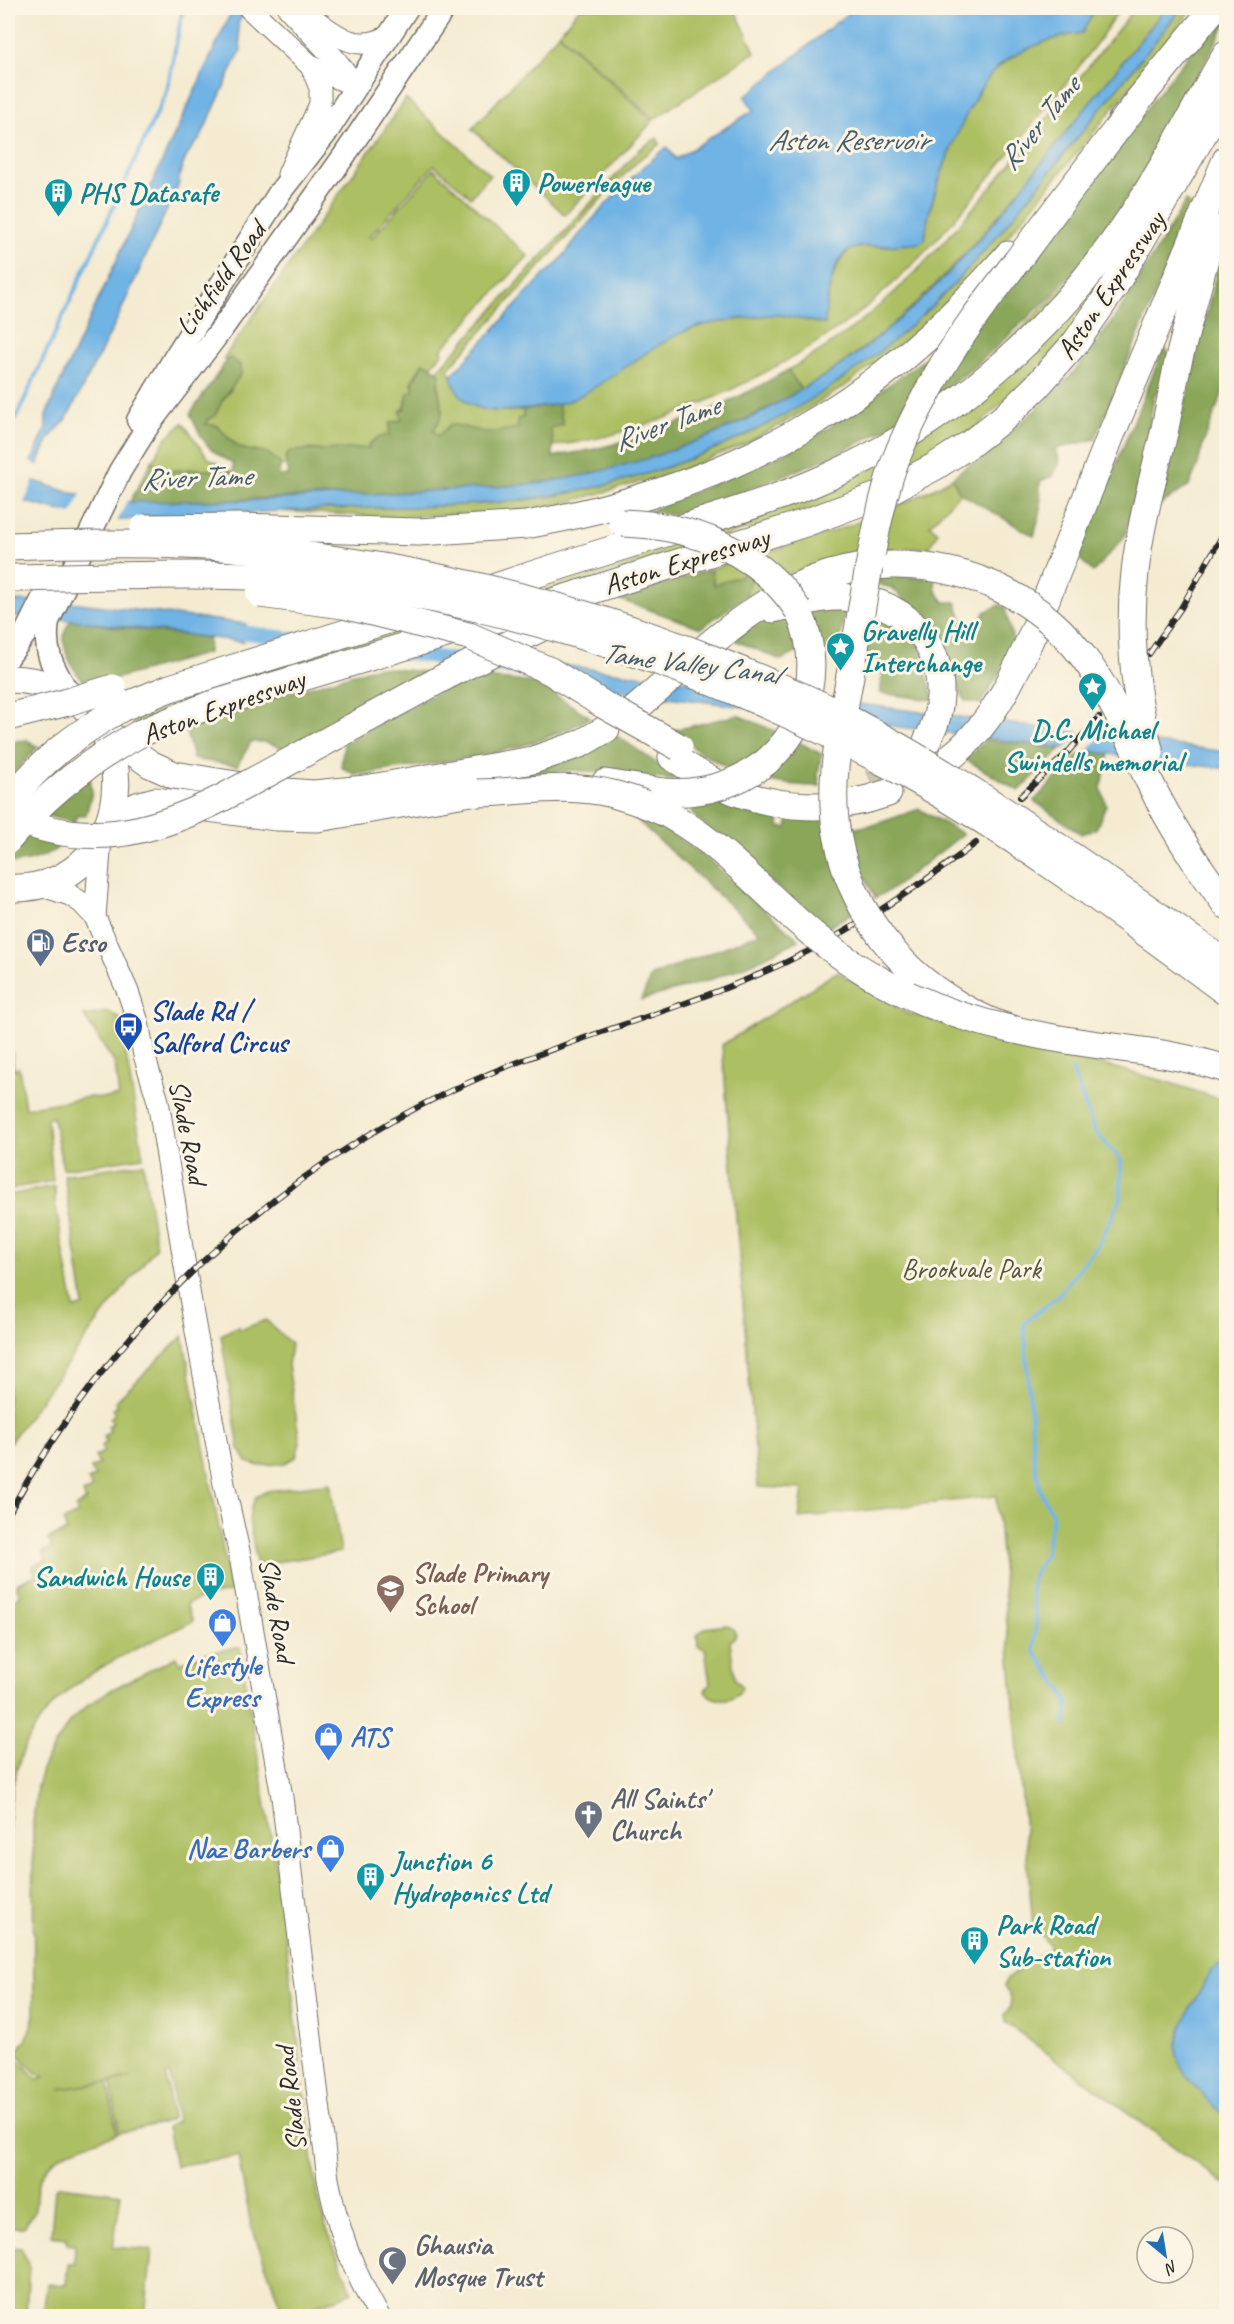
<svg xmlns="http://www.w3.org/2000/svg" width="1234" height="2324" font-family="Caveat,sans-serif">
<rect width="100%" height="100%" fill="#fcf5e5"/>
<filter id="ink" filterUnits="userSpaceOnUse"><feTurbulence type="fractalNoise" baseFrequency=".0167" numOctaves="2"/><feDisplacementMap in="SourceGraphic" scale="12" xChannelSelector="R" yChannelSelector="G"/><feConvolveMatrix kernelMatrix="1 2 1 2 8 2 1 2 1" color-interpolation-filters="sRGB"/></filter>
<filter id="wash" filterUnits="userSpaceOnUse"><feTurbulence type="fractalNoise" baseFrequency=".008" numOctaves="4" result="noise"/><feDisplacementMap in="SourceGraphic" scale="24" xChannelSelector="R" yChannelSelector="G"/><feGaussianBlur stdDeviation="1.35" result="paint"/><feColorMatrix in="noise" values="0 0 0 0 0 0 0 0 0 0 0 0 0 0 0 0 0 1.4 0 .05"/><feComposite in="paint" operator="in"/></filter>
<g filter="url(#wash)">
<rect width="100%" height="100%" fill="#f4ebd1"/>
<g fill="#adbf63" stroke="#6c7547" stroke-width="1.5">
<path d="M580 8H734L755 52 654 119 559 33Z"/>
<path d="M1096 8H1120C1091 55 1054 98 1019 141 973 198 928 255 872 302 837 332 799 355 758 376 693 410 627 437 553 446L549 428 563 425 558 404C605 389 639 348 686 331 711 321 741 320 768 315H781L824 324C825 304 833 257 853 249 865 244 878 248 890 246 901 245 914 239 925 235 927 202 970 92 994 71 1018 50 1051 36 1082 33Z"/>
<path d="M1135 8H1166C1123 61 1081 114 1038 168 966 255 900 333 801 390L788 370C880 320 945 244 1010 164 1052 112 1094 60 1135 8Z"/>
<path d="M1182 8H1193L1090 137 992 255 923 326 844 387 780 425 742 445 673 473 565 503 507 512 392 517 278 511C375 505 474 511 569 493 704 468 832 401 931 307 973 267 1008 223 1044 179 1091 122 1136 64 1182 8Z"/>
<path d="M558 34 653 121 565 215 472 129Z"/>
<path d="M406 99 490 175 471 197 434 165 369 237 372 238 434 169 528 256 441 350 443 352 431 367 423 362 412 381 414 391 408 393 402 420 390 423 389 435 369 448 329 451 307 449 285 457 287 465 280 466 279 464 256 450 249 451 239 448 216 425H205V422L215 416 222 401 231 390 228 359 227 361 223 359Z"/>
<path d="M657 138 660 144 641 158 611 188 448 369C466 410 479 414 523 410L524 418 518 428C492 435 477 433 451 424L438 437 433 430C447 413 436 391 439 372L437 371 640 149Z"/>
<path d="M1162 184 1064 342 974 430 870 490 134 725 126 714 357 639 550 580 918 437Z"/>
<path d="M183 423 208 458 234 473 195 469 169 471 152 461 167 437Z"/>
<path d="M952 478 960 493 930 525 938 532 929 548C860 545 803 563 744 597L753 577 747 573 714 585 711 569C793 544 878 522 952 478Z"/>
<path d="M837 972 906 1013 1164 1081 1226 1101V2185L1005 2022 1004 2015 1010 2008 1011 1997 1004 1987 1007 1978 1051 1947 1033 1926 996 1496 799 1518 803 1489 758 1487 722 1045Z"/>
<path d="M109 1012 120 1019 143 1157 63 1169 53 1118H47L53 1181 8 1189V1053L12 1052 14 1069 19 1068 25 1108 89 1097 105 1098 119 1096 115 1064 84 1016Z"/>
<path d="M143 1163 156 1247 102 1316 8 1445V1345L15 1334 13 1321 8 1317V1195L55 1186V1202L74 1308 84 1306 64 1175Z"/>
<path d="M266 1320 291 1344 288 1365 300 1443 296 1457 285 1463 259 1466 247 1462 239 1448 221 1335 238 1326 240 1330Z"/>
<path d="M183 1336 231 1592 207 1596 186 1604 193 1621C98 1669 20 1691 9 1813L8 2022V1602L20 1596 16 1584 36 1575 32 1566 46 1560 43 1552 52 1547 48 1539 67 1531 63 1521 78 1514 75 1507 86 1501 83 1493 92 1489 88 1480 95 1477 91 1468 99 1464 95 1456 104 1452 101 1446 107 1443 103 1436 110 1432 108 1426 113 1423 110 1418 115 1414 113 1410 118 1405 115 1402Z"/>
<path d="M330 1483 341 1552 257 1565 249 1520 251 1507 256 1497 267 1491Z"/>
<path d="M727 1625 733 1629 736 1635 730 1642 735 1679 742 1686C739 1702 711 1704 705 1690L710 1684 705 1649 698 1646 697 1635 705 1628Z"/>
<path d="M240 1647 281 1899 316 2188 326 2227 352 2292 291 2316H284L251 2225 238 2156 175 2166 167 2127 177 2121 170 2074 166 2075 172 2118 165 2122 119 2133 111 2082 131 2078 60 2089 108 2082 117 2134C87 2144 49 2150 38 2184 35 2193 37 2203 34 2212 32 2217 27 2222 24 2227H8V2059L14 2055 37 2079 44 2077 36 2073 16 2053 27 2038 34 2016 33 1823 37 1786 44 1763 70 1721 88 1705 109 1691 176 1657 180 1663 203 1654Z"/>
<path d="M60 2186 121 2194 113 2247 152 2250 145 2316H43L47 2284 66 2285 68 2263H74L75 2245 67 2244V2238L51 2236 55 2189Z"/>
<path d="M8 2247 21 2248 29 2264 26 2316H8Z"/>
</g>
<g fill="#8aa659" stroke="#5a6842" stroke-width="1.5">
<path d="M1226 8V23L1196 79 1136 184 1110 224 1081 262 1052 295 990 353 962 377 891 426 853 446 813 464 736 494 672 515 649 511 785 453 827 429 922 361 998 296Z"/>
<path d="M1186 201 1192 206 1095 439 1056 449 1060 462 1053 476 1040 481 1041 510 1034 536 960 493 952 478C991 445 1032 417 1067 380 1114 328 1149 260 1186 201Z"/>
<path d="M1226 232V384L1203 444 1198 464 1189 486 1161 504Z"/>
<path d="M1164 347 1171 357 1162 387 1154 396 1150 422 1151 433 1126 531 1122 540 1093 572 1078 557Z"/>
<path d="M231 358 240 365 241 374 222 401 215 416 208 419 205 424 215 425C225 432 230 443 241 448 258 456 261 443 280 464L279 476 289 475 285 457 291 451 369 448 368 445 377 438 389 435 390 423 402 420 400 411 405 408 408 393 413 391V381L424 362 439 372 440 376C431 397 454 404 433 430L438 436 451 424 489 433 518 428 517 419 523 418V410L558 404 563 425 550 428 553 440V457C571 453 589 451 607 446 671 429 730 404 788 370L801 390C734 428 665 458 591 474 530 487 468 489 406 492 314 497 222 501 130 502L152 461 169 471 195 469 234 473 233 463C205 449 203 441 190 414L228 359Z"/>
<path d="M711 569 714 585 747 573 753 576 744 597 701 628 618 599Z"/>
<path d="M880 574 935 579 936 591 944 602H956L964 625 970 627 979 622 986 611 1000 605 1005 608 1013 641 999 674 980 704 966 701 961 694 946 650 933 628 892 588 878 584Z"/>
<path d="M847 602 838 650 816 651 807 608Z"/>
<path d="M873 609 917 639 934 700 880 693 883 672 863 669Z"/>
<path d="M786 613 794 627 798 652 781 660 732 639 769 619Z"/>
<path d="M74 614 89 622 101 625 209 638 208 653 89 686C75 674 60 651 65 631 67 625 71 620 74 614Z"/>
<path d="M377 667 433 673 288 750 265 742H251L237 766 193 759 184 724Z"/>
<path d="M468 676 536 683 590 717C531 755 426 764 356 775L341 767 344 743Z"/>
<path d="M738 715 793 739 821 754 818 775 820 786C788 786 750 780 721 764 705 756 690 745 674 735V730Z"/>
<path d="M617 736 670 772 674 780 573 770 517 775Z"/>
<path d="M27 740 38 747 8 779V747L16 741Z"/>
<path d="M986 740 1061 749 1019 791 965 759Z"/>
<path d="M1082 751 1109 754 1101 788 1106 805 1096 829 1081 834 1034 801Z"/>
<path d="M90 777 92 792 86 815 77 816 74 823 44 815Z"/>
<path d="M718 796C739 808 756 813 780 817L779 827 787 828 789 817H822L852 913 826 929 692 814V800Z"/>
<path d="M919 809 963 834 892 889 875 898 859 864 851 829 876 824Z"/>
<path d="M628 812 658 825 696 849 799 940 755 962 707 981 641 1000 651 976 760 933Z"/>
<path d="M26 834 47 840 58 848C42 859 27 863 8 863V857Z"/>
</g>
<g fill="#70b3e5" stroke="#4e6f88" stroke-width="1.5">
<path d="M233 8H246L238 24 241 50 200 139C189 148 179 169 179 183L114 326 66 420 49 438 31 480 72 493 130 502 261 500 485 488 542 483 590 474 650 458 713 435 757 415 828 374 865 348 917 304 942 280 986 232 1166 8H1182C1136 65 1090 122 1044 179 1008 223 972 267 931 307 823 411 678 481 528 499 455 508 381 507 308 510 245 512 182 517 119 520L61 511 22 501 8 533V515L15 499 8 496V472L24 478 46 428V415L58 387Z"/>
<path d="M854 8H1096L1082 33C1056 36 1009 52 992 73 968 102 941 169 931 205 927 217 927 229 924 241L915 244 859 247C853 249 847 250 843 255 831 268 825 307 825 324L781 315H768C744 319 703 322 683 332 645 350 614 378 578 397 565 404 548 406 534 408 500 413 462 417 451 376L544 275C561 263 571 244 584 229 610 199 636 171 667 147L676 159 754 110 745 97Z"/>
<path d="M8 601 79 603 246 624 243 642 72 620 8 616Z"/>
<path d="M530 661 1226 752V769L614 690 527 677Z"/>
<path d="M1226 1963V2117C1209 2102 1171 2069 1177 2043 1182 2020 1200 1992 1211 1971L1220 1964Z"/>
</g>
<g fill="#f4ebd1">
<path d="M28 461 40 466 12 530 8 528V508L11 500 8 499V491L16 472 22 474Z"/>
<path d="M82 492 128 499 117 522 71 516Z"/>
<path d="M1082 730 1104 733 1084 754 1063 751Z"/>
</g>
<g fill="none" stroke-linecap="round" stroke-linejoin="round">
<g stroke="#70b3e5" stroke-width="4">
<path d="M8 435 167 91 183 8"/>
<path d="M1065 1725 1068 1703 1062 1690 1034 1651 1036 1619 1031 1592 1033 1575 1045 1555 1053 1516 1040 1490 1034 1458 1024 1323 1058 1296 1099 1244 1121 1198V1160L1094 1130 1072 1070"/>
</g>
<g stroke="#70b3e5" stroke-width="14">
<path d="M226 630 302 640"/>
<path d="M405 653 522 669"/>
</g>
</g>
</g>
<g filter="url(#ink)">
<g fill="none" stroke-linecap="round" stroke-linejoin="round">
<path stroke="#ccc5b0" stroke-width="27" stroke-dasharray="27 14" stroke-linecap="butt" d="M871 783 900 770 913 758"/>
<defs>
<g id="secondary">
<path d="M249 8 311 66 355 86"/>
<path d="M288 8 334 58 355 85"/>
<path d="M303 11C331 30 353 56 388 36"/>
<path d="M288 174 320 104V88L311 66"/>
<path d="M35 886 49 888 70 895 82 903 95 917 128 992 138 1022 144 1055 158 1101 193 1315 224 1484 239 1551 282 1797 328 2179C337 2226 355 2275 379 2316"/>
<path d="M95 917 101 838"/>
</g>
<g id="primary">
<path d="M138 420 174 359 280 192 326 133 407 8"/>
<path d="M8 657 25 634 45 594"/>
<path d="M70 696C54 669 43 654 48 621L120 471 149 424 221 330 344 156 444 8"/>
</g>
<g id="highway">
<path d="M1122 120 1214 8"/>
<path d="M1164 433 1178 362 1213 228"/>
<path d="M526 525C727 489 874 410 1008 255"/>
<path d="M478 593C542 571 607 551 672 531 718 517 764 503 809 485 927 437 1034 351 1109 248 1154 188 1189 119 1226 54"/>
<path d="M1045 602 1111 435 1226 160"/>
<path d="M773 609C798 604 825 594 851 598 865 600 879 602 891 609 940 634 953 695 927 741"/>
<path d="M450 674 560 618"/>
<path d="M8 679C158 680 145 894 8 888"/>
<path d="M123 707 170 688 404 615"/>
<path d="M634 710C713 644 780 566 891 565"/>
<path d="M101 729 150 764 174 775 272 791 314 794 365 789 533 760 580 744 606 729"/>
<path d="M141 733 207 706 589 591 805 523 883 494 934 467 970 444 1006 416 1036 387 1076 342 1114 287 1226 95"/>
<path d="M952 756C994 722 1015 674 1036 626"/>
<path d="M672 757C689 767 706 779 724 787 776 810 834 812 888 793"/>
<path d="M766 762C811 723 823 663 798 610"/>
<path d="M605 783 663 792"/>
<path d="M106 829 137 806 155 801 276 817 318 818 501 787"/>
<path d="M1195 861 1226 905"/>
<path d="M910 969C937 994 980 1021 1016 1030 1085 1048 1158 1047 1226 1069"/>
</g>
</defs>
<use href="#secondary" stroke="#716e65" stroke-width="23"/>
<use href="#primary" stroke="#716e65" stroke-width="25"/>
<use href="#highway" stroke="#716e65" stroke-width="29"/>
<use href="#secondary" stroke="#fff" stroke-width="21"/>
<use href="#primary" stroke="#fff" stroke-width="22"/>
<use href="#highway" stroke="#fff" stroke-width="27"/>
<defs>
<g id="rail">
<path d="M1149 654 1181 608 1226 529"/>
<path d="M1020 797 1067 753 1099 717"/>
<path d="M8 1515C113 1322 282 1161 486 1075 571 1039 662 1015 748 979 831 945 905 897 976 843"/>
</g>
</defs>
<use href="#rail" stroke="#2b2b2b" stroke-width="6"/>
<use href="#rail" stroke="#fcf5e5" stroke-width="4" stroke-dasharray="11" stroke-linecap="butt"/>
<defs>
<g id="highway-bridge">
<path d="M622 523C691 525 759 550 798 610"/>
<path d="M144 528 240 527 419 532 526 525"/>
<path d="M8 546C87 543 167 542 246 549 406 564 565 601 715 660 752 675 789 690 825 707 968 779 1096 873 1226 963"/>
<path d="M895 565C935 565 970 573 1005 591 1082 630 1110 695 1144 770 1158 801 1176 832 1195 861"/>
<path d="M8 578C119 577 235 569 346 584 537 610 721 674 891 766 1009 830 1118 912 1226 992"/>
<path d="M260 594 343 605 469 636 550 671 604 705 679 747"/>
<path d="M8 717 64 703 113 688"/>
<path d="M1150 753C1134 694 1128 633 1135 572 1140 525 1153 479 1164 433"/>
<path d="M663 792C701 795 736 785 766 762"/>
<path d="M477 793C523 792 567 782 613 794 634 800 657 807 676 819 728 849 768 898 815 936 873 984 940 1014 1014 1030"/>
<path d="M8 803C41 760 76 734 123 707"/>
<path d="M8 816C86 849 149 835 222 798L450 674"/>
<path d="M8 840C45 795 90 760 141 733"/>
<path d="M910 969C872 932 846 886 837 834 827 779 842 724 851 670 863 606 871 541 889 479 899 446 915 415 931 386 955 341 986 301 1017 261 1056 208 1097 155 1138 102"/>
</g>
</defs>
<use href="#highway-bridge" stroke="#716e65" stroke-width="29" stroke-linecap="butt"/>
<use href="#highway-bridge" stroke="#fff" stroke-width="27"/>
</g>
</g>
<defs>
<symbol id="building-pin" viewBox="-11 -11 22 30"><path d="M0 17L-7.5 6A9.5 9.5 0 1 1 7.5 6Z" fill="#0f9aa8" stroke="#fcf5e5"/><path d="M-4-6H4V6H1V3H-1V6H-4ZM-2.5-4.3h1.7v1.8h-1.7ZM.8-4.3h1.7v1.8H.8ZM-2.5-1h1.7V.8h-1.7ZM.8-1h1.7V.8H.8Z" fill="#fff"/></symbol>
<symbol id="sight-pin" viewBox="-11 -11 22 30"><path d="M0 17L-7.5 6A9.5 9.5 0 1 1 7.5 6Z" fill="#0f9aa8" stroke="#fcf5e5"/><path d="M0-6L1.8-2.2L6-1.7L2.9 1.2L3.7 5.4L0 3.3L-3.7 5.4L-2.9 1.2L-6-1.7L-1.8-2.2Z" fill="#fff"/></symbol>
<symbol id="fuel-pin" viewBox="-11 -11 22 30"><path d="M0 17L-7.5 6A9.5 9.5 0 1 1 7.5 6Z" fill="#5c6f8a" stroke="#fcf5e5"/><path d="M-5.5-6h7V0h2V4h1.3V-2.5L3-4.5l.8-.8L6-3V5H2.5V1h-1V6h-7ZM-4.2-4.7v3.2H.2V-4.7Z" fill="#fff"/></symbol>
<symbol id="bus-pin" viewBox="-11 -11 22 30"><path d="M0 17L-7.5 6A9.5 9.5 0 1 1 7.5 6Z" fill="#1a4fb4" stroke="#fcf5e5"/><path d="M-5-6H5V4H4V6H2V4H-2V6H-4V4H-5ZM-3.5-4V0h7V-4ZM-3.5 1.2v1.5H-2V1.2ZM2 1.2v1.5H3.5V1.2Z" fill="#fff"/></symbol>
<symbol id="school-pin" viewBox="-11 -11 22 30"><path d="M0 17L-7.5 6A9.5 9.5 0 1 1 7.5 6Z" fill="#8d6e63" stroke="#fcf5e5"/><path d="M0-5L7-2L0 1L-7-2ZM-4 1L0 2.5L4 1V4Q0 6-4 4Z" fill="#fff"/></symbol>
<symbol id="shop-pin" viewBox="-11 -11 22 30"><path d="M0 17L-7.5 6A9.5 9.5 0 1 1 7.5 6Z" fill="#3f7fe0" stroke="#fcf5e5"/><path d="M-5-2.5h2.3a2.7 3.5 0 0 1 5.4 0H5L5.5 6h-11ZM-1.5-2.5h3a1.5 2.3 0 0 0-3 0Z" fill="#fff"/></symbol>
<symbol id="church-pin" viewBox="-11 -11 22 30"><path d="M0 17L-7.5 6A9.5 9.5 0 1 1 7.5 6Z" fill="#6b7280" stroke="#fcf5e5"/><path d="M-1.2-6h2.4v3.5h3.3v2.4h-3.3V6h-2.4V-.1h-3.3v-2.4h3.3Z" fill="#fff"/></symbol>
<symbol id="mosque-pin" viewBox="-11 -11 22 30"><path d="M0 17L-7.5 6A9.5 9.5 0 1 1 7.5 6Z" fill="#6b7280" stroke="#fcf5e5"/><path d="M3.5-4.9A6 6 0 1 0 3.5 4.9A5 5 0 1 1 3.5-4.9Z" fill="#fff"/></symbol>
</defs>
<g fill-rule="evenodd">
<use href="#building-pin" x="500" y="166" width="33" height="45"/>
<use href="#building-pin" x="42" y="176" width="33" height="45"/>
<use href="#sight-pin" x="824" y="630" width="33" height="45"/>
<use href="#sight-pin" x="1076" y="670" width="33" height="45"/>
<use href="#fuel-pin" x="24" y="926" width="33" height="45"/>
<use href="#bus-pin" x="112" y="1010" width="33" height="45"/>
<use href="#building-pin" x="194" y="1560" width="33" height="45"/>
<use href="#school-pin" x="374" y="1572" width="33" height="45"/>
<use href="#shop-pin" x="206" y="1606" width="33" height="45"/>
<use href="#shop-pin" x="312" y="1720" width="33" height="45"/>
<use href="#church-pin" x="572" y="1798" width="33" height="45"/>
<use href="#shop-pin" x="314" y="1832" width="33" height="45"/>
<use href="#building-pin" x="354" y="1860" width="33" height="45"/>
<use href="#building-pin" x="958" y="1924" width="33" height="45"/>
<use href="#mosque-pin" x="376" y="2244" width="33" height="45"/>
</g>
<g text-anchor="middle" stroke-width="6" stroke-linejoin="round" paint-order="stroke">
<g font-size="28" font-weight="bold" fill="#0d838f" stroke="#fcf5e5" text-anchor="start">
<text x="537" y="192">Powerleague</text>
<text x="79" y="202">PHS Datasafe</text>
<text x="861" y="640">Gravelly Hill<tspan x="861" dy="32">Interchange</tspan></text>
<text x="1093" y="739" text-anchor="middle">D.C. Michael<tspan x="1093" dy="32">Swindells memorial</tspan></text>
<text x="189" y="1586" text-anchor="end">Sandwich House</text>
<text x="392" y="1870">Junction 6<tspan x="392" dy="32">Hydroponics Ltd</tspan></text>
<text x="996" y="1934">Park Road<tspan x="996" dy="32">Sub-station</tspan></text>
</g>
<g font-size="28" fill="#2b2b2b" stroke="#fcf5e5">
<text transform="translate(220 278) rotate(-54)" y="10">Lichfield Road</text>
<text transform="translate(1110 285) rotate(-56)" y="10">Aston Expressway</text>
<text transform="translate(686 560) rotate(-17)" y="10">Aston Expressway</text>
<text transform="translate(223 706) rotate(-20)" y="10">Aston Expressway</text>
<text transform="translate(189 1132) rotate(79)" y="10">Slade Road</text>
<text transform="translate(278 1610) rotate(80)" y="10">Slade Road</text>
<text transform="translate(290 2099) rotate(-97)" y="10">Slade Road</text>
</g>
<g font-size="28" font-weight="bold" fill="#4e5e75" stroke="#fcf5e5" text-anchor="start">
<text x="61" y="952">Esso</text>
</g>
<g font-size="28" font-weight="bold" fill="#164399" stroke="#fcf5e5" text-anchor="start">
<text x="150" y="1020">Slade Rd /<tspan x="150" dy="32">Salford Circus</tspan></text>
</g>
<g font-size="28" fill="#52573c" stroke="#fcf5e5">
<text x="971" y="1278">Brookvale Park</text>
</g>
<g font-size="28" font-weight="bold" fill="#785e54" stroke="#fcf5e5" text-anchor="start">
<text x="412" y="1582">Slade Primary<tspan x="412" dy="32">School</tspan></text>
</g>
<g font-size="28" font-weight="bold" fill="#366cbe" stroke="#fcf5e5">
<text x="222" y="1675">Lifestyle<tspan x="222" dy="32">Express</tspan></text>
<text x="350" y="1746" text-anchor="start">ATS</text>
<text x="310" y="1858" text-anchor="end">Naz Barbers</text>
</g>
<g font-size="28" font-weight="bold" fill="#5b616d" stroke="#fcf5e5" text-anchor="start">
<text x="610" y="1808">All Saints'<tspan x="610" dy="32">Church</tspan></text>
<text x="414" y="2254">Ghausia<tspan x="414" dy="32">Mosque Trust</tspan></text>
</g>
<g font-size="30" font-style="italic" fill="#435b6c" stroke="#fcf5e5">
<text transform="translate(1039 123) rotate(-51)" y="10">River Tame</text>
<text x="848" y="150">Aston Reservoir</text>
<text transform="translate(666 423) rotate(-20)" y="10">River Tame</text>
<text transform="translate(196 477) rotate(-2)" y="10">River Tame</text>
<text transform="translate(690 663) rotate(7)" y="10">Tame Valley Canal</text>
</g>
</g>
<rect width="1234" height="2324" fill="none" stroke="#fcf5e5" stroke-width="30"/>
<g transform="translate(1165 2255) rotate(150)"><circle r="28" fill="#fcf5e5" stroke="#a8a49b" stroke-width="1.5"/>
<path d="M0-4.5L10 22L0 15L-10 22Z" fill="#1f6fb2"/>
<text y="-9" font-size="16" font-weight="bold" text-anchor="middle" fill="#2b2b2b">N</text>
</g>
</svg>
